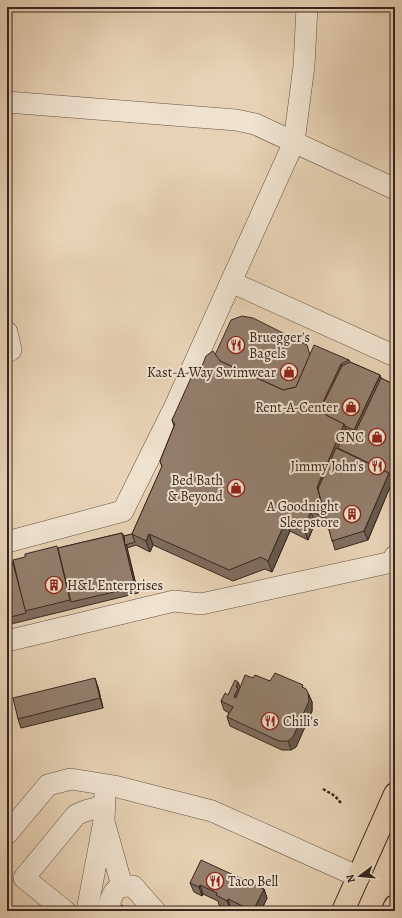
<svg xmlns="http://www.w3.org/2000/svg" width="402" height="918" font-family="Alegreya,serif">
<rect width="100%" height="100%" fill="#e7d2b5"/>
<filter id="stains"><feTurbulence type="fractalNoise" baseFrequency=".005" numOctaves="4"/><feColorMatrix values="0 0 0 0 .2 0 0 0 0 .09 0 0 0 0 .02 0 0 0 .5 -.17"/></filter>
<radialGradient id="worn" r=".72"><stop offset=".6" stop-color="#630" stop-opacity="0"/><stop offset="1" stop-color="#630" stop-opacity=".3"/></radialGradient>
<g fill="none" stroke-linecap="round" stroke-linejoin="round">
<defs>
<g id="minor">
<path d="M7 102 236 120 255 124 395 189"/>
<path d="M231 282 395 356"/>
<path d="M7 332 11 350 7 352"/>
<path d="M7 542 123 511 175 406 294 142 304 66 307 7"/>
<path d="M7 641 174 601 201 604 392 562 395 556"/>
<path d="M105 825 122 886"/>
<path d="M7 834 48 785 71 779 114 786 212 811 359 877"/>
<path d="M65 911 24 878 76 815 85 811 104 806"/>
<path d="M87 911 104 821 105 793"/>
<path d="M112 911 109 905C114 889 116 886 133 886L155 911"/>
</g>
<g id="highway">
<path d="M343 911 395 794"/>
<path d="M393 911 395 906"/>
</g>
</defs>
<use href="#minor" stroke="#645044" stroke-width="22"/>
<use href="#highway" stroke="#38251f" stroke-width="24"/>
<path stroke="#38251f" stroke-width="2.5" stroke-dasharray="3 2" stroke-linecap="butt" d="M323 789 335 796 341 803"/>
<use href="#minor" stroke="#efe2cf" stroke-width="21"/>
<use href="#highway" stroke="#e7d2b5" stroke-width="22"/>
</g>
<g fill="#7e6d5e" stroke="#38251f">
<path d="M310 354 349 360 350 362 380 375 381 378 395 385V475L368 540 335 550 329 529 315 523 308 540 290 531 272 572 265 569 233 581 153 545 150 552 136 545 127 548 138 593 7 625V564L58 548 122 533 124 536 132 534 162 467 160 461 174 426 172 420 200 371 215 355Z"/>
<path d="M253 678 270 681 304 688 308 693 312 702V711L296 747 291 750H282L230 726 227 717 229 713 224 710 221 701 228 695Z"/>
<path d="M98 687 103 708 21 728 18 719Z"/>
<path d="M190 883 264 889 267 898 261 911H236L231 909V910L219 905 218 901 203 894 202 896 194 892Z"/>
</g>
<g fill="#67594c" stroke="#38251f">
<path d="M341 364 345 375 326 415 323 402Z"/>
<path d="M380 375 383 385 358 440 354 430Z"/>
<path d="M344 424 348 435 321 499 317 487Z"/>
<path d="M395 462V475L368 540 364 531 389 473Z"/>
<path d="M311 511 315 523 308 540 304 529Z"/>
<path d="M286 520 290 531 272 572 268 561Z"/>
<path d="M122 533 125 539 138 593 135 587Z"/>
<path d="M149 534 153 545 150 552 146 541Z"/>
<path d="M95 678 98 687 103 708 100 698Z"/>
<path d="M238 682 242 691 237 706 234 697 236 687Z"/>
<path d="M308 693 312 702V711L296 747 291 750 288 741Z"/>
<path d="M200 885 203 894 202 896 199 887Z"/>
<path d="M264 889 267 898 261 911H253Z"/>
<path d="M228 899 231 909V910L227 901Z"/>
</g>
<g fill="#937f6d" stroke="#38251f">
<path d="M242 316 253 318 307 345 310 355 296 387 283 390 220 361 215 355 231 320Z"/>
<path d="M314 345 349 360 341 364 323 402 326 415 344 424 317 487 326 519 311 511 304 529 286 520 268 561 261 557 229 570 149 534 146 541 132 534 162 466 160 461 175 424 172 420 195 369 200 371 206 356 213 351 220 361 283 390 296 387Z"/>
<path d="M350 362 380 375 354 430 345 426 344 424 326 415 323 404 342 366Z"/>
<path d="M381 378 395 385V462L390 476 389 473 338 448 346 429 355 433Z"/>
<path d="M336 448 389 473 364 531 332 541 318 489Z"/>
<path d="M122 533 135 587 71 602 58 548Z"/>
<path d="M132 534 135 542 125 545 124 536Z"/>
<path d="M57 546 70 600 25 611 13 560 25 557V554Z"/>
<path d="M13 563 26 613 7 618V564Z"/>
<path d="M275 673 303 685 302 687 306 689 308 693 309 701 293 737 288 741H279L227 717 233 707 221 701 225 693 228 695 235 680 238 682 236 687 238 688 234 697 236 698 245 675 253 678 255 675 270 681Z"/>
<path d="M95 678 100 698 18 719 13 698Z"/>
<path d="M201 860 264 889 253 911 228 899 227 901 216 895 217 893 200 885 199 887 190 883Z"/>
<path d="M122 905 129 911H117Z"/>
</g>
<defs>
<symbol id="restaurant-ring" viewBox="-11 -11 22 22"><circle r="9.5" fill="#efe2cf" stroke="#8f2418" stroke-width="1.5"/><path d="M-5-6h1v4h1v-4h1v4h1v-4h1v5L-1.5 .5V6h-2V.5L-5-1ZM5-6V6H3V1.5H1.5Q1.5-4 5-6Z" fill="#8f2418"/></symbol>
<symbol id="shop-ring" viewBox="-11 -11 22 22"><circle r="9.5" fill="#efe2cf" stroke="#8f2418" stroke-width="1.5"/><path d="M-5-2.5h2.3a2.7 3.5 0 0 1 5.4 0H5L5.5 6h-11ZM-1.5-2.5h3a1.5 2.3 0 0 0-3 0Z" fill="#8f2418"/></symbol>
<symbol id="building-ring" viewBox="-11 -11 22 22"><circle r="9.5" fill="#efe2cf" stroke="#8f2418" stroke-width="1.5"/><path d="M-4-6H4V6H1V3H-1V6H-4ZM-2.5-4.3h1.7v1.8h-1.7ZM.8-4.3h1.7v1.8H.8ZM-2.5-1h1.7V.8h-1.7ZM.8-1h1.7V.8H.8Z" fill="#8f2418"/></symbol>
</defs>
<g fill-rule="evenodd">
<use href="#restaurant-ring" x="226" y="335" width="20" height="20"/>
<use href="#shop-ring" x="279" y="362" width="20" height="20"/>
<use href="#shop-ring" x="341" y="397" width="20" height="20"/>
<use href="#shop-ring" x="367" y="427" width="20" height="20"/>
<use href="#restaurant-ring" x="367" y="456" width="20" height="20"/>
<use href="#shop-ring" x="226" y="478" width="20" height="20"/>
<use href="#building-ring" x="342" y="504" width="20" height="20"/>
<use href="#building-ring" x="44" y="575" width="20" height="20"/>
<use href="#restaurant-ring" x="260" y="711" width="20" height="20"/>
<use href="#restaurant-ring" x="205" y="871" width="20" height="20"/>
</g>
<g text-anchor="middle" stroke-width="4" stroke-linejoin="round" paint-order="stroke">
<g font-size="14" fill="#38251f" stroke="#efe2cf" text-anchor="end">
<text x="249" y="342" text-anchor="start">Bruegger's<tspan x="249" dy="16">Bagels</tspan></text>
<text x="276" y="377">Kast-A-Way Swimwear</text>
<text x="338" y="412">Rent-A-Center</text>
<text x="364" y="442">GNC</text>
<text x="364" y="471">Jimmy John's</text>
<text x="223" y="485">Bed Bath<tspan x="223" dy="16">&amp; Beyond</tspan></text>
<text x="339" y="511">A Goodnight<tspan x="339" dy="16">Sleepstore</tspan></text>
<text x="67" y="590" text-anchor="start">H&amp;L Enterprises</text>
<text x="283" y="726" text-anchor="start">Chili's</text>
<text x="228" y="886" text-anchor="start">Taco Bell</text>
</g>
</g>
<rect width="402" height="918" fill="none" stroke="#e7d2b5" stroke-width="24"/>
<rect x="8" y="8" width="386" height="902" fill="none" stroke="#38251f" stroke-width="2"/>
<rect x="12" y="12" width="378" height="894" fill="none" stroke="#38251f"/>
<g transform="translate(360 876) rotate(254)" stroke="#efe2cf" stroke-width="3" paint-order="stroke">
<path d="M0-3L7 15L0 10L-7 15Z" fill="#38251f"/>
<text y="-6" font-size="11" font-weight="bold" text-anchor="middle" fill="#38251f">N</text>
</g>
<rect width="100%" height="100%" filter="url(#stains)"/>
<rect width="100%" height="100%" fill="url(#worn)"/>
</svg>
